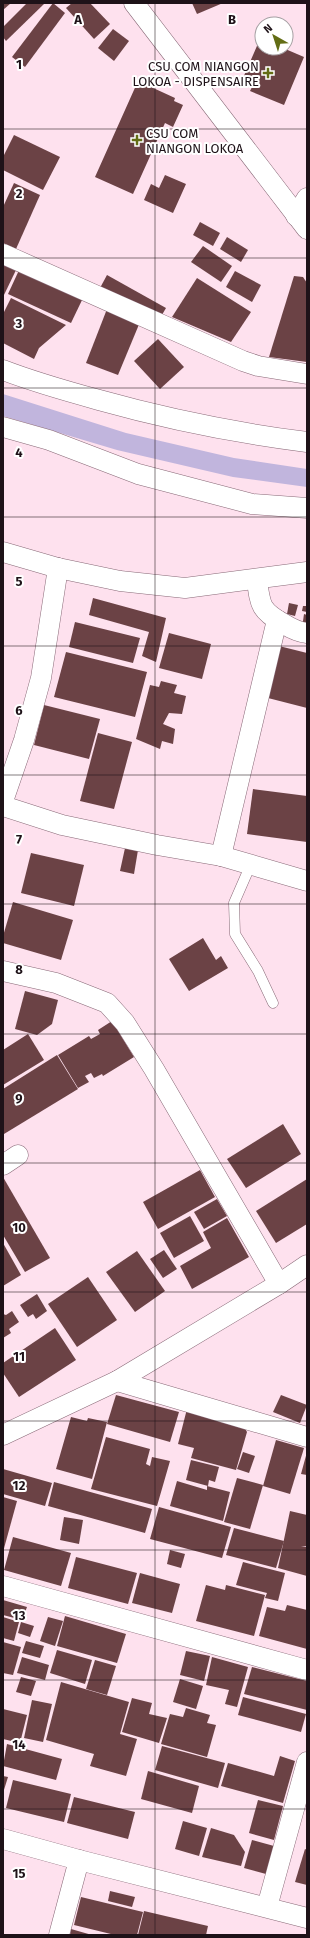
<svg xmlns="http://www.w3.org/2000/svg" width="310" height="1938" font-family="'Fira Sans',sans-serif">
<rect width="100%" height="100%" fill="#fee1ee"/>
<path fill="#c1b5dd" d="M3 394 126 433 234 458 307 469V487L233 477 117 450 3 416Z"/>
<g fill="#6b4245">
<path d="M3 3H11L3 10Z"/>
<path d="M27 3H45L6 41 3 37V27Z"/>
<path d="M53 3 65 13 25 67 12 57Z"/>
<path d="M72 3H90L110 24 94 39 66 8Z"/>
<path d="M192 3H223L197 14Z"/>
<path d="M113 29 129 41 114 61 98 48Z"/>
<path d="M260 39 262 40V48H275L282 51 283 48 304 57 284 105 250 91 252 87 246 84 248 80 243 78Z"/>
<path d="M138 81 175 98 174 101 183 105 173 127 165 123 133 194 95 177Z"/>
<path d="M14 135 60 157 43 190 3 170V157Z"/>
<path d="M165 175 186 184 173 213 144 200 151 184 159 188Z"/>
<path d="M14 183 40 195 16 249 3 243V207Z"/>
<path d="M200 222 220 233 213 246 193 235Z"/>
<path d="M227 237 248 250 241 262 220 249Z"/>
<path d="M203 246 232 266 221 282 191 262Z"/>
<path d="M3 262 17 268 3 297Z"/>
<path d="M20 268 83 298 71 323 8 294Z"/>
<path d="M235 271 261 285 252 302 226 287Z"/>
<path d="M107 275 166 308 159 320 100 288Z"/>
<path d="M294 276 303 277 307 283V362L269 357Z"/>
<path d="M197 278 251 312 231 342 172 317Z"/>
<path d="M11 298 66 325 39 348 34 359 3 343V314Z"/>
<path d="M107 309 140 322 118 375 86 363Z"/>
<path d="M158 339 184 367 160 389 134 361Z"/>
<path d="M93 598 166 618 156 662 142 656 149 632 89 615Z"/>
<path d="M289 603 298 605 295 616 287 614Z"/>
<path d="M303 606H307V612L302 611Z"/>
<path d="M304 614 307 615V629L302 628Z"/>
<path d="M75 622 140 638 133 663 69 647Z"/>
<path d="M169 633 211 644 202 679 159 668Z"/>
<path d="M279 646 307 653V708L268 698Z"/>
<path d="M66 652 147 672 135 717 54 697Z"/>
<path d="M161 681 177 685 174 693 186 696 182 714 169 713 163 724 175 729 173 744 162 741 160 749 136 739 150 685 159 687Z"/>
<path d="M44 705 100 719 89 759 34 745Z"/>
<path d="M98 733 132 742 114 809 80 801Z"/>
<path d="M253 789 307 796V842L247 834Z"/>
<path d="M125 848 138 850 134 874 120 871Z"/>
<path d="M31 853 84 865 74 906 21 893Z"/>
<path d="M13 902 73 920 61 960 3 943V936Z"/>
<path d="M203 938 216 960 221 956 228 968 189 991 169 959Z"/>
<path d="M25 991 58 1000 52 1024 37 1035 15 1029Z"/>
<path d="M112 1021 134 1057 103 1076 102 1074 94 1078 91 1073 85 1076 89 1082 78 1088 58 1055 89 1036 91 1039 100 1034 98 1030Z"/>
<path d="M28 1034 44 1060 3 1085V1050Z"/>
<path d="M57 1055 78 1089 4 1134 3 1089Z"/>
<path d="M283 1124 301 1154 246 1188 227 1159Z"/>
<path d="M200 1170 215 1197 158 1229 143 1202Z"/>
<path d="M3 1177 50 1258 25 1272 3 1235Z"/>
<path d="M307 1179V1224L276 1243 256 1211Z"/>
<path d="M217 1199 227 1216 204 1229 194 1212Z"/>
<path d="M190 1216 204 1241 174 1258 160 1233Z"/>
<path d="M227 1218 249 1257 192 1289 180 1266 211 1248 203 1232Z"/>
<path d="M3 1243 21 1275 3 1286Z"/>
<path d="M164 1250 177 1269 163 1278 150 1259Z"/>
<path d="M137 1251 165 1291 135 1312 106 1272Z"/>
<path d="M88 1277 117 1320 77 1347 48 1304Z"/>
<path d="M37 1294 47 1311 36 1319 33 1314 28 1317 20 1305Z"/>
<path d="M12 1311 19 1322 9 1329 11 1333 3 1338V1314L6 1315Z"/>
<path d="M55 1328 76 1360 19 1397 3 1373V1363Z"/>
<path d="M116 1395 179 1412 170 1442 107 1424Z"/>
<path d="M281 1395 307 1405 300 1423 273 1412Z"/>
<path d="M188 1405 240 1420 247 1432 236 1470 191 1458 194 1448 178 1444Z"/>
<path d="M71 1417 87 1421 88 1418 107 1422 92 1479 56 1469Z"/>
<path d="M106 1437 150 1449 146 1464 150 1466 152 1457 170 1461 157 1506 91 1489Z"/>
<path d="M276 1440 304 1448 290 1494 263 1486Z"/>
<path d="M243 1452 255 1456 249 1473 237 1469Z"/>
<path d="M307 1452V1475L301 1474Z"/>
<path d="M191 1460 219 1467 215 1482 209 1480 208 1486 186 1480Z"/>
<path d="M3 1469 52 1483 45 1506 3 1494Z"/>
<path d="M237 1478 263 1485 250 1529 224 1522Z"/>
<path d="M177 1481 207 1490V1486L230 1492 223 1521 170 1506Z"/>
<path d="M54 1482 152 1509 145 1533 48 1506Z"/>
<path d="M3 1497 17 1501 3 1552Z"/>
<path d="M159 1507 231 1527 222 1558 150 1539Z"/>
<path d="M290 1511 307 1515V1546H301L307 1547V1576L278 1568Z"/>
<path d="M64 1517 83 1520 79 1544 60 1540Z"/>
<path d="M234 1528 284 1541 276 1568 226 1555Z"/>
<path d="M13 1537 71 1553 61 1586 4 1570Z"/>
<path d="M170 1550 185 1554 181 1568 167 1564Z"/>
<path d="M76 1557 137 1573 128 1604 68 1588Z"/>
<path d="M243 1562 285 1573 278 1601 265 1598 267 1593 236 1585Z"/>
<path d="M140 1573 180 1584 172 1613 132 1603Z"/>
<path d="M206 1585 225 1590 226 1585 265 1595 254 1636 196 1621Z"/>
<path d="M3 1600 27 1607 22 1620 3 1615Z"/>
<path d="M287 1605 307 1610V1649L259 1636 267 1607 285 1611Z"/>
<path d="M65 1616 126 1634 117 1663 57 1646Z"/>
<path d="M3 1617 19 1622 14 1641 3 1638Z"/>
<path d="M48 1617 63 1621 55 1646 40 1641Z"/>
<path d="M21 1622 34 1626 30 1637 18 1633Z"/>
<path d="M26 1641 44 1646 40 1658 22 1653Z"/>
<path d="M3 1642 21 1647 13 1675 3 1673Z"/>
<path d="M57 1650 92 1660 85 1684 50 1673Z"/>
<path d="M186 1651 210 1656 204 1681 180 1675Z"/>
<path d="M22 1657 49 1665 45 1680 17 1673Z"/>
<path d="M212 1657 248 1667 237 1707 225 1704 229 1690 206 1685Z"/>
<path d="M95 1660 116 1666 107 1695 86 1689Z"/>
<path d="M252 1667 307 1681V1710L244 1694Z"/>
<path d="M21 1677 36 1681 31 1696 16 1692Z"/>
<path d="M180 1679 203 1686 196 1709 173 1702Z"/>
<path d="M61 1682 129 1702 120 1734 137 1739 126 1776 90 1766 94 1754 46 1740Z"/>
<path d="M243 1697 306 1714 301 1732 238 1715Z"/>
<path d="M132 1698 152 1703 149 1714 167 1718 159 1743 122 1732Z"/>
<path d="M32 1700 52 1704 43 1742 24 1738Z"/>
<path d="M186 1708 210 1715 207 1723 216 1725 207 1757 161 1744 170 1714 183 1717Z"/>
<path d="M3 1709 27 1715 20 1743 3 1739Z"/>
<path d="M7 1744 62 1759 56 1780 3 1766Z"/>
<path d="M162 1746 225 1763 218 1788 155 1770Z"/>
<path d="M280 1756 295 1761 283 1803 221 1786 228 1763 274 1776Z"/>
<path d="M148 1771 199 1786 192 1813 141 1799Z"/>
<path d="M3 1776 8 1777 3 1793Z"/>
<path d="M13 1780 71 1794 64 1822 6 1808Z"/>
<path d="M74 1797 135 1812 128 1839 67 1823Z"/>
<path d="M258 1800 283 1806 274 1840 249 1833Z"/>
<path d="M183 1821 207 1828 199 1856 175 1849Z"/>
<path d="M211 1828 234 1835 245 1852 241 1866 202 1857Z"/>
<path d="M252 1840 274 1846 266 1874 244 1868Z"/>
<path d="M305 1849 307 1850V1885L295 1882Z"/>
<path d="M110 1891 135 1897 132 1907 108 1901Z"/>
<path d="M81 1897 143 1912 137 1935H115L74 1925Z"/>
<path d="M144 1911 208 1926 206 1935H138Z"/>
<path d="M71 1929 92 1935H70Z"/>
</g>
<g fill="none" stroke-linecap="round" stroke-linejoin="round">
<defs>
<path id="service" d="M251 864 234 903 235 934 258 971 273 1003"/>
<g id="minor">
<path d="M134 3 307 229"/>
<path d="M296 216 307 198"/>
<path d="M3 254 243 361 258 366 307 374"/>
<path d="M3 370C34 382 66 391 99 400 167 419 236 433 307 442"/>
<path d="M3 427 49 440 138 474 252 504 307 508"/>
<path d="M3 552 58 568 120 581 185 588 307 572"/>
<path d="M257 580C260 606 261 611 284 624 292 629 298 632 307 633"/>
<path d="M3 801 24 740 41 678 58 568"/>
<path d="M3 806 62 825 157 845 221 856 307 881"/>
<path d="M221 856 277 620"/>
<path d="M3 971 56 983 107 1003 125 1023 154 1069 279 1284"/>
<path d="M3 1165 18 1155"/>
<path d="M117 1381 307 1437"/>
<path d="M3 1435 117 1381 279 1284 307 1265"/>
<path d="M3 1586 307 1670"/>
<path d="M3 1839 79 1860 307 1918"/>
<path d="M267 1907 307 1762"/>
<path d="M59 1935 79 1860"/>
</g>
</defs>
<use href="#service" stroke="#886977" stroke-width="11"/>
<use href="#minor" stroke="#886977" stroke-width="21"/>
<use href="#service" stroke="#fff" stroke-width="10"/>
<use href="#minor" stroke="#fff" stroke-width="20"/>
</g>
<path fill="none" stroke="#1e1218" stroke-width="1" stroke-opacity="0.55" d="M155 3V1935M3 129H307M3 258H307M3 388H307M3 517H307M3 646H307M3 775H307M3 904H307M3 1034H307M3 1163H307M3 1292H307M3 1421H307M3 1550H307M3 1680H307M3 1809H307"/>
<g fill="#636d15" stroke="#fff" stroke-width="1.5">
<path d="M266 67h4v4h4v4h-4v4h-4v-4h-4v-4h4z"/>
<path d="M135 134h4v4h4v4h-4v4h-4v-4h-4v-4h4z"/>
</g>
<g text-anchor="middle" stroke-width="4" stroke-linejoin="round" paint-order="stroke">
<g font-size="13" fill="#1e1218" stroke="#fff" text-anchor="end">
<text x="259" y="71">CSU COM NIANGON<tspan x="259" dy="15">LOKOA - DISPENSAIRE</tspan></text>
<text x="146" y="138" text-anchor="start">CSU COM<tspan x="146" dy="15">NIANGON LOKOA</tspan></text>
</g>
</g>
<g font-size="13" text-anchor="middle" font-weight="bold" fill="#1e1218" stroke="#fff" stroke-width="4" stroke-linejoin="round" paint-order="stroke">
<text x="78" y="24">A</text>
<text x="232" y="24">B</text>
<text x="19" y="69">1</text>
<text x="19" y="198">2</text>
<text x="19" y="328">3</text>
<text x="19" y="457">4</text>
<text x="19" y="586">5</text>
<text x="19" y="715">6</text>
<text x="19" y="844">7</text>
<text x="19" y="974">8</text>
<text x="19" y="1103">9</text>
<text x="19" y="1232">10</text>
<text x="19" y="1361">11</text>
<text x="19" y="1490">12</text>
<text x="19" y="1620">13</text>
<text x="19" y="1749">14</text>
<text x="19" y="1878">15</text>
</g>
<rect width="310" height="1938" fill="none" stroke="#1e1218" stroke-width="8"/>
<g transform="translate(274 36) rotate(321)"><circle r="19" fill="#ffffff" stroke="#a5a0a3"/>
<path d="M0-3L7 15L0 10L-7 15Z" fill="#636d15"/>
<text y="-6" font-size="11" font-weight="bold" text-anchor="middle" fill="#1e1218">N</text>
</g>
</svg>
